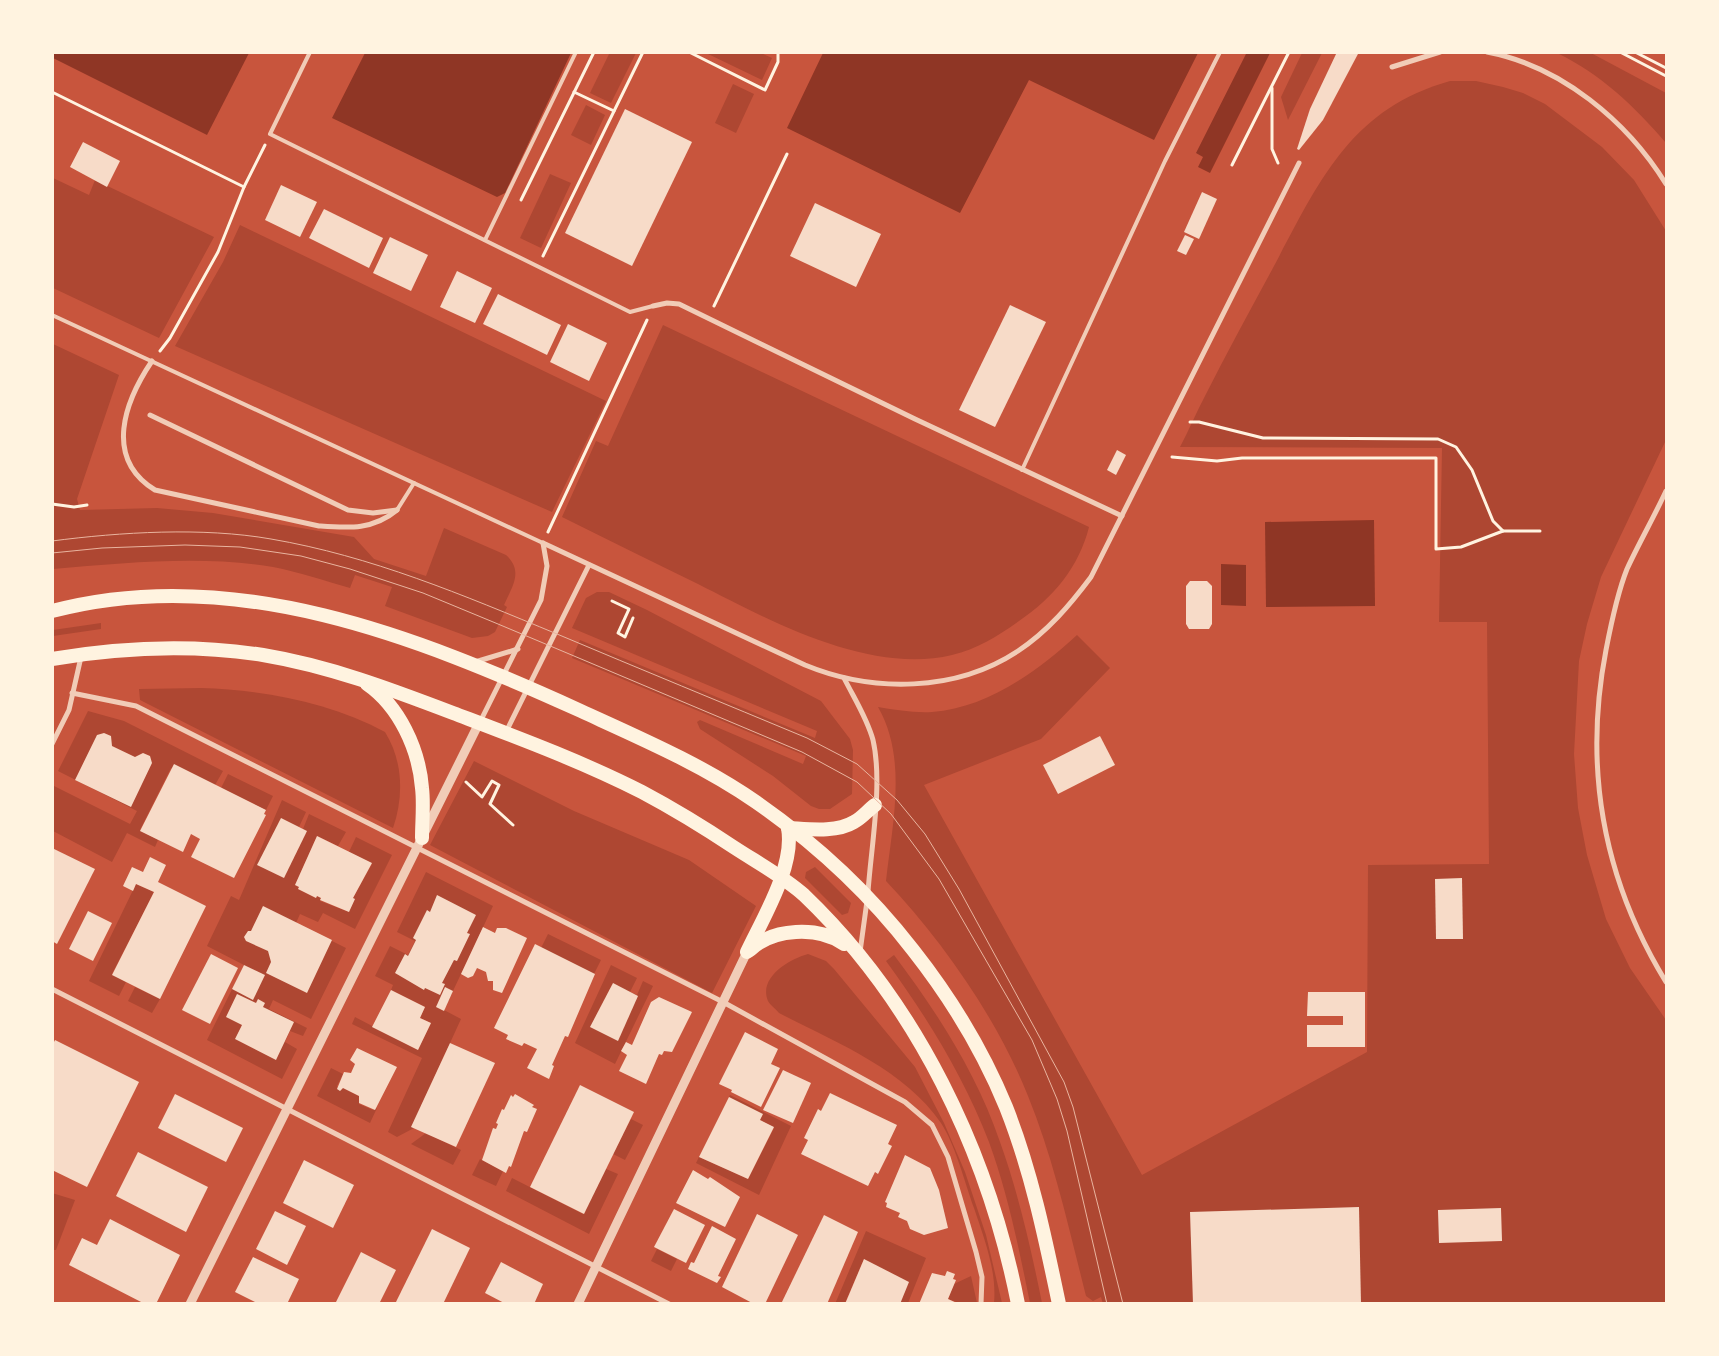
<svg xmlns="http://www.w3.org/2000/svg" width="1719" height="1356" font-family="Barlow,sans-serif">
<rect width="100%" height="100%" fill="#c8553d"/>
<g fill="#ae4732">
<path d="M610 52 636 53 611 103 590 93Z"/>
<path d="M706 53H761L772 58 762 80Z"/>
<path d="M1302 53H1322L1288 120 1281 97Z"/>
<path d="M1557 53H1591L1666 93V143C1634 106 1601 74 1557 53Z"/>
<path d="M1450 81H1476L1503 87 1523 93 1545 104 1602 147 1634 180 1666 231V440L1601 577 1587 624 1579 661 1574 754 1578 808 1587 855 1606 919 1630 968 1666 1020V1303L1103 1304 1101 1297 1093 1301 1086 1296C1069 1229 1054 1160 1028 1096 998 1020 942 940 886 881 892 825 908 759 878 707 896 710 914 713 932 712 987 708 1038 671 1077 635L1110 668 1041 739 924 785 1142 1175 1367 1052 1368 865 1489 864 1487 622H1439L1442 448 1180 447C1189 430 1196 413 1205 396 1227 352 1251 309 1274 266 1319 182 1350 109 1450 81Z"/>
<path d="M733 84 754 94 736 133 715 123Z"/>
<path d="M586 105 605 115 591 145 571 135Z"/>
<path d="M550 174 571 183 541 248 520 238Z"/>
<path d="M53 178 89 195 95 180 214 237 159 338 53 288Z"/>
<path d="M240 225 606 401 552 512 175 346 223 262Z"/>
<path d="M663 325 1089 527C1079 567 1053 598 1019 621 998 636 977 649 952 655 869 675 769 620 698 584 652 562 607 539 562 517L596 441 608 446Z"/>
<path d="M53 344 119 375 77 499 80 510 157 508 213 513 354 537 374 559 426 576 444 528 506 555C524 571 512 587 504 605L507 607 495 632 488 636 472 638 385 606 392 587 355 575 350 588C325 581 299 572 273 567 200 555 126 563 53 569Z"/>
<path d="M597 592H609L647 610 821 701 850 739 853 750 852 794 830 809H819L811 806 773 776 700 729 697 722 700 720 803 764 806 756 572 658 580 640 815 738 817 731 572 628 586 598Z"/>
<path d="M101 623V629L53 636V630Z"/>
<path d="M201 688C263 690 329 702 385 732 403 761 404 796 393 828L140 700 139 689Z"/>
<path d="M88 711 124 721 223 771 215 785 171 768 140 830 158 840 155 847 127 833 112 862 53 831 52 785 130 824 137 811 58 771Z"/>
<path d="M474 761 574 811 689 860 756 906 712 993 430 845Z"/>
<path d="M228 774 273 796 266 810 221 788Z"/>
<path d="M282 800 306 812 299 827 303 829 309 814 346 832 338 846 317 836 295 885 299 887 298 889 316 898 317 896 321 898 320 901 349 912 353 898 372 864 349 852 356 837 392 855 355 929 323 913 318 922 300 914 296 923 346 948 311 1019 273 1000 269 1009 307 1028 303 1036 290 1031 285 1042 297 1049 282 1079 207 1040 244 965 207 946 231 896 239 900Z"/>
<path d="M815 867 851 903 848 913 842 915 805 878 806 872Z"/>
<path d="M426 872 493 906 444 1010 461 1019 412 1126 414 1128 397 1137 388 1132 422 1058 352 1024 355 1017 418 1050 431 1023 420 1018 425 1007 391 990 393 985 375 976 390 946 408 955 415 941 397 932Z"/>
<path d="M136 884 154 892 112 974 126 982 119 996 89 981Z"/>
<path d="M548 934 601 960 594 974 541 948Z"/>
<path d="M808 954 826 961 834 969 915 1067 944 1123 965 1172 986 1235 1002 1303H994C997 1271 984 1238 974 1208 965 1183 955 1144 941 1123 904 1069 835 1042 779 1013 776 1009 770 1005 768 1001 758 977 790 959 808 954Z"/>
<path d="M894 955C937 1012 977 1074 1000 1142 1019 1195 1031 1249 1042 1303H1030C1019 1249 1008 1194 989 1142 964 1077 927 1017 886 961Z"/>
<path d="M611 965 637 978 630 992 637 995 643 981 653 986 615 1064 575 1043Z"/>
<path d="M135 987 160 999 152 1013 128 1001Z"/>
<path d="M331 1068 343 1074 337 1086 338 1090 343 1088 359 1096V1104L373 1110 377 1108 370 1123 317 1096Z"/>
<path d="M730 1095 791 1126 759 1195 696 1163 699 1157C716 1165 730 1170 748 1179L774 1128 760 1120 729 1097Z"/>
<path d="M631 1119 643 1125 625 1160 613 1154Z"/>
<path d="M426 1133 461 1150 453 1165 411 1144Z"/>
<path d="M480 1159 503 1171 496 1186 472 1175Z"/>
<path d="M606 1169 618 1174 589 1234 506 1191 512 1178 583 1214Z"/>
<path d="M52 1193 75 1200 56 1250H53Z"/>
<path d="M866 1231 926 1258 908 1303H900L864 1259 845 1303 835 1304Z"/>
<path d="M657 1249 677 1259 671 1271 651 1261Z"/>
<path d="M971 1276 977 1303H959L948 1299 954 1284Z"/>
</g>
<g fill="#8f3625">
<path d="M1247 52 1270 53 1210 173 1198 167 1203 157 1196 153Z"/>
<path d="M52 53 53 52 249 53 207 135 53 58Z"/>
<path d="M365 53V52L571 53 505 193 497 197 332 118Z"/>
<path d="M823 53V52L1198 53 1154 140 1029 80 960 213 787 128Z"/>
<path d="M1374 520 1375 606 1266 607 1265 522Z"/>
<path d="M1221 564 1246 565V606L1221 605Z"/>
</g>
<g fill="#f7dbc8">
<path d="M1337 52H1359L1323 120 1299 150 1297 149 1310 109Z"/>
<path d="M625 109 692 142 632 266 565 233Z"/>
<path d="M83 142 120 161 107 187 70 167Z"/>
<path d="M281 185 317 202 300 237 265 220Z"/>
<path d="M1202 192 1217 199 1199 239 1184 232Z"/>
<path d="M815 203 881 234 856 287 790 256Z"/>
<path d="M324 209 383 238 369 268 309 238Z"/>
<path d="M1185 235 1194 239 1186 255 1177 251Z"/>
<path d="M390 237 428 255 411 291 373 273Z"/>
<path d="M457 271 492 288 475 323 440 307Z"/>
<path d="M498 294 561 325 547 355 483 324Z"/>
<path d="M1010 305 1046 322 995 427 959 410Z"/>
<path d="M568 324 607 343 589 381 550 362Z"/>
<path d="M1117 450 1126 455 1116 475 1107 470Z"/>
<path d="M1190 581H1207L1212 586V624L1209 629H1189L1186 624V586Z"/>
<path d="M104 733 111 736 112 746 135 757 143 753 150 756 152 763 131 807 75 780 97 735Z"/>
<path d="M1100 736 1115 765 1058 794 1043 765Z"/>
<path d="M174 764 266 810 264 814 266 815 234 878 191 857 200 839 191 834 183 852 140 831Z"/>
<path d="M281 818 307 831 284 878 257 865Z"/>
<path d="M317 836 372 863 353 898 355 899 349 912 320 900 321 898 317 896 316 898 298 889 299 887 295 885Z"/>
<path d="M52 848 95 869 57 944 52 941Z"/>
<path d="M150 857 166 865 158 882 206 906 160 999 112 975 154 892 136 884 133 891 123 886 132 867 143 872Z"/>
<path d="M1462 878 1463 939H1436L1435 879Z"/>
<path d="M437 895 476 915 467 933 470 934 457 961 454 960 442 983 445 984 440 995 425 988 424 990 395 973 405 954 408 956 416 940 413 938 427 910 430 912Z"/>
<path d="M263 906 332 940 307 993 266 973 271 962 268 951 246 941 244 937 248 931H251Z"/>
<path d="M88 911 112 923 93 961 69 949Z"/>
<path d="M483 927 495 933 497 928H506L527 938 502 993 493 990V981H488L486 972 477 968 473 976 468 978 461 974Z"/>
<path d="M535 944 595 974 568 1037 565 1036 552 1065 554 1066 549 1079 527 1068 537 1049 524 1043 522 1046 506 1039 508 1035 494 1028Z"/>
<path d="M211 954 238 968 210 1024 182 1010Z"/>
<path d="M244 965 265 975 253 1000 232 989Z"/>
<path d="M613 983 638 996 618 1041 590 1027Z"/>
<path d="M445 987 453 991 444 1011 436 1007Z"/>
<path d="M391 990 425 1007 420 1018 431 1023 418 1050 372 1027Z"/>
<path d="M1308 992H1365V1047H1307V1025H1343V1016H1307Z"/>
<path d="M237 994 256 1003 258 999 265 1003 263 1007 294 1022 276 1060 235 1039 242 1025 226 1017Z"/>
<path d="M659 997 692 1012 672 1052 664 1051 662 1055 659 1054 646 1084 619 1071 627 1055 621 1051 626 1042 632 1045 651 1002Z"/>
<path d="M745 1032 778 1049 771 1064 780 1068 761 1107 731 1092 732 1090 719 1084Z"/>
<path d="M55 1040 139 1082 87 1187 52 1170V1046Z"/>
<path d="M450 1043 495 1063 456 1147 411 1127Z"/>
<path d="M357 1048 397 1067 375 1110 359 1103V1096L343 1088 340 1091 337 1089 344 1072 351 1073 355 1064 350 1060Z"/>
<path d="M783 1070 811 1083 793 1123 763 1110Z"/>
<path d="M580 1085 634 1112 584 1214 530 1187Z"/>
<path d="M830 1093 897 1125 888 1144 892 1146 878 1174 875 1172 868 1186 801 1154 808 1140 804 1138 818 1109 821 1111Z"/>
<path d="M175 1094 243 1128 226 1162 158 1128Z"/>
<path d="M515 1094 534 1105 532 1107 537 1109 527 1132 524 1131 511 1167 509 1166 506 1173 482 1160 493 1128 496 1129 498 1124 496 1123 502 1109 504 1110 511 1095 513 1097Z"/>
<path d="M729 1097 763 1114 760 1120 774 1127 748 1179 699 1157Z"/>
<path d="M138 1152 208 1187 186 1232 116 1196Z"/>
<path d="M905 1155 930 1168 939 1190 948 1228 924 1235 910 1229 907 1221 898 1217 900 1213 886 1207 887 1203 885 1202Z"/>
<path d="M304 1160 354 1185 333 1228 283 1203Z"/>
<path d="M693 1170 708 1179 710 1177 740 1197 725 1227 676 1203Z"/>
<path d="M1359 1207 1361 1304H1193L1190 1212Z"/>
<path d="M1501 1208 1502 1241 1439 1243 1438 1210Z"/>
<path d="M674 1209 705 1225 686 1263 654 1247Z"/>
<path d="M275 1211 306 1226 287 1265 256 1249Z"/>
<path d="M757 1214 798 1235 765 1304H754L722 1287Z"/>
<path d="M824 1215 858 1232 827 1304H781Z"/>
<path d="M110 1219 180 1255 156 1304H145L69 1265 82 1238 97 1245Z"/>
<path d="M712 1226 736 1239 718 1276 721 1277 717 1283 688 1269 691 1262 694 1263Z"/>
<path d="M432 1229 470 1248 443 1304H395Z"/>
<path d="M361 1252 396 1270 379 1304H335Z"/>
<path d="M253 1257 299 1279 287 1304H259L235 1292Z"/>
<path d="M864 1259 909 1282 900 1304H845Z"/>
<path d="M501 1262 543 1284 534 1304H506L485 1293Z"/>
<path d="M947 1271 955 1274 953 1279 956 1280 948 1299 959 1304H919L932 1273 945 1276Z"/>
</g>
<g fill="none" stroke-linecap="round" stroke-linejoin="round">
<g stroke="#fff3e0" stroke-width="3">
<path d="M689 52 765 90 778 62V52"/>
<path d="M1620 52 1666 76"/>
<path d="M1635 52 1666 68"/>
<path d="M1272 88V149L1278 163"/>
<path d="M52 92 244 187"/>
<path d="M574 92 614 111"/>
<path d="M1232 165 1289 52"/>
<path d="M521 200 594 52"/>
<path d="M543 256 643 52"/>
<path d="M714 306 787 154"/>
<path d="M160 351 170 338 218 252 244 187 265 145"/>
<path d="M1190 422H1199L1263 438 1438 439 1456 447 1472 470 1493 521 1503 531"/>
<path d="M1172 457 1217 461 1242 458H1436V549L1461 547 1503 531H1540"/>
<path d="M52 504 74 507 87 505"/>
<path d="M548 532 647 320"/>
<path d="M612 601 629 609 618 633 625 637 633 618"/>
<path d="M466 782 482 797 492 781 499 785 490 804 513 825"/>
</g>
<g stroke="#f1ccb7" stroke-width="4">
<path d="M310 52 270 134 630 312 653 306"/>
<path d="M485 240 576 52"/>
<path d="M52 315 543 543"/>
<path d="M1022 470 1165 161 1220 52"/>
<path d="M397 510 414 483"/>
</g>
<g stroke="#f1ccb7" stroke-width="5">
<path d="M1487 52C1561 66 1627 121 1666 184"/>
<path d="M1392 67 1440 52"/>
<path d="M653 306 667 303 679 304 915 419 1122 516"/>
<path d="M152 361C125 401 103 458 155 490L319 526C349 528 373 530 397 510"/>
<path d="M150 415 348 510 373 513 397 510"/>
<path d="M1666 491C1654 517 1639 543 1627 569 1617 594 1611 624 1606 650 1583 769 1603 879 1666 982"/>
<path d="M543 543 805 665C873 693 956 692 1018 651 1048 631 1070 605 1091 577L1299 163"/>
<path d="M475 662 518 649"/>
<path d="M844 678C854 698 867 718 873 740 883 783 871 848 868 892"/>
<path d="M72 693 136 706 723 1002 905 1102 932 1125 948 1157 976 1252 982 1277 981 1304"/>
<path d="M480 722 541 600 547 566 543 543"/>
<path d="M506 732 589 565"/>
<path d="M52 744 69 710 81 657"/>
<path d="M860 952 867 901"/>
<path d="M52 989 669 1304"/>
</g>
<g stroke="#f1ccb7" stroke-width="9">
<path d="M190 1304 479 723"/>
<path d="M578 1304 747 952"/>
</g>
<g stroke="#fff3e0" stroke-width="14">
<path d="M52 611C234 563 418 637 581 711 640 738 703 765 756 802 815 843 869 893 913 950 950 997 983 1051 1006 1107 1031 1170 1045 1237 1059 1304"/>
<path d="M52 659C123 647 192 644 263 655 329 666 390 689 453 713 516 737 581 761 642 792 674 809 705 828 735 848 758 863 784 877 804 895 917 1003 988 1152 1018 1304"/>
<path d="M367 684C399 706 419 749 422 788 424 804 422 822 422 838"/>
<path d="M788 828C808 829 836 833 854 822 862 818 868 810 875 805"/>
<path d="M750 950C773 928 818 926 844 944"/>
<path d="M747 952C763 918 795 866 788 828"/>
</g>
<g stroke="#e9b49f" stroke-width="1">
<path d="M52 541C121 532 203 527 271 539 371 556 463 595 557 634 640 669 723 703 807 738L857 764 897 800 925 834 959 889 1064 1082 1073 1107 1123 1304"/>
<path d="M52 553 102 548 185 545 240 547 301 556 350 569 423 593 498 624 802 752 857 782 891 814 939 879 1032 1040 1057 1099 1067 1131 1107 1304"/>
</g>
</g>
<rect width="1719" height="1356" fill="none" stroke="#fff3e0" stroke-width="108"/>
</svg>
